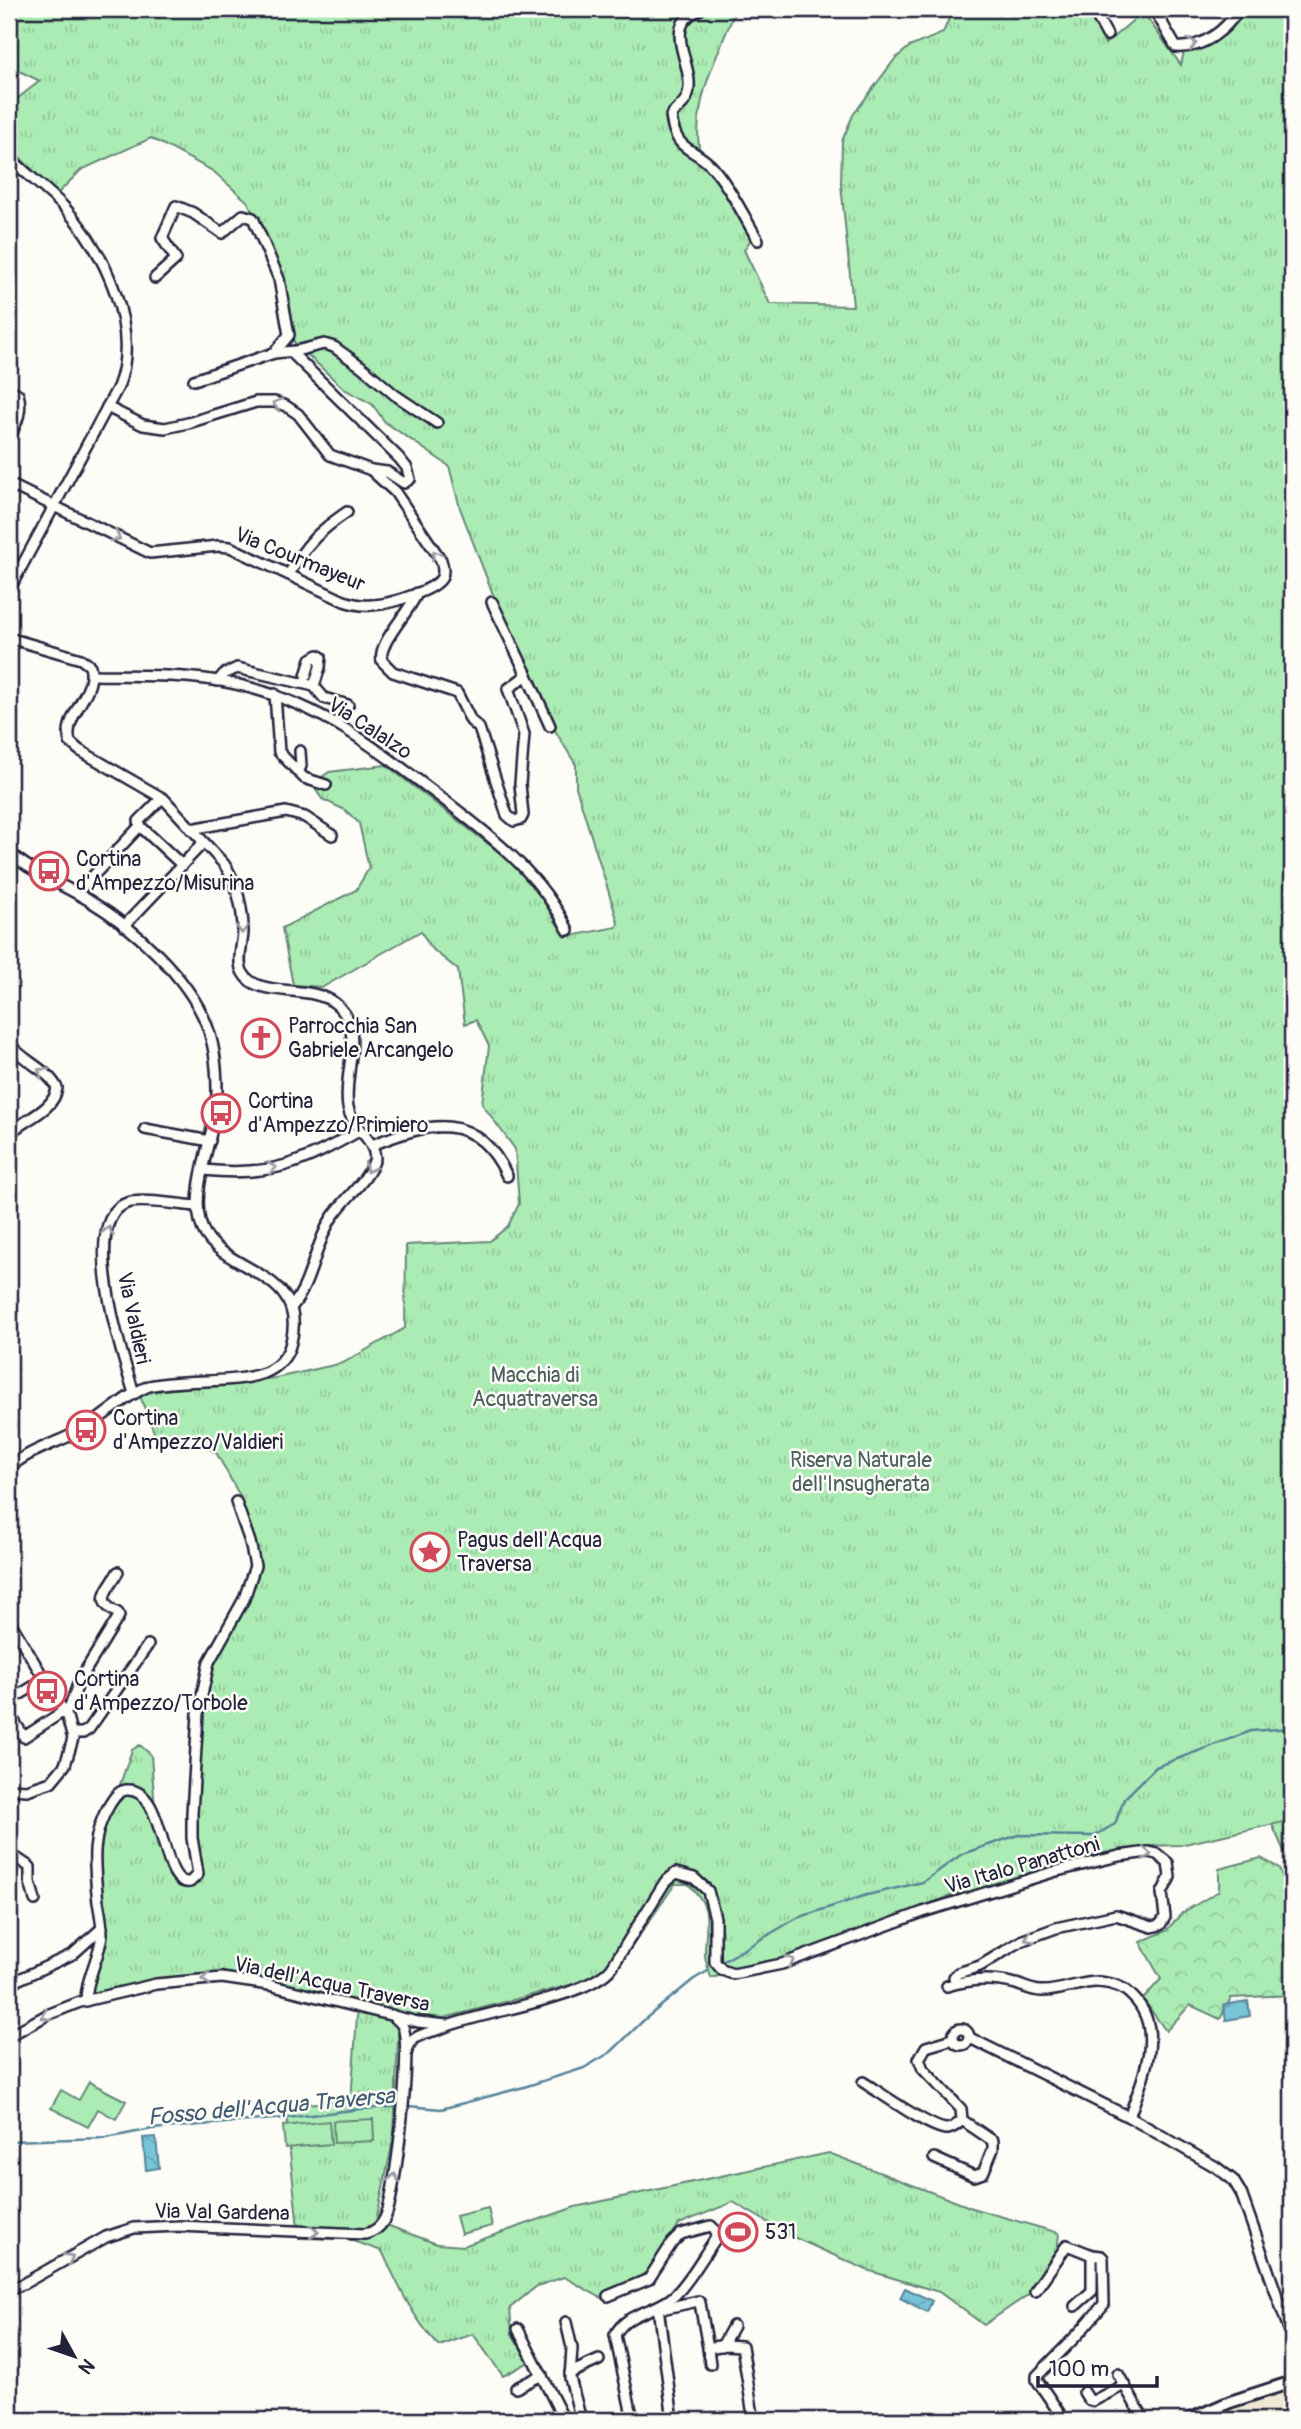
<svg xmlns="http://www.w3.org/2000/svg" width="1301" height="2429" font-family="Pangolin,sans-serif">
<defs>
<pattern id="forest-crowns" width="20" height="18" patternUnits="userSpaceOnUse" patternTransform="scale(1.75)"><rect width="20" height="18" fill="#abecb4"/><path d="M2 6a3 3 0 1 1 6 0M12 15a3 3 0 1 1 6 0" fill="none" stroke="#93ca9c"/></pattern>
<pattern id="park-tufts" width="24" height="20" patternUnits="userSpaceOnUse" patternTransform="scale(1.75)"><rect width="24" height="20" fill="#abecb4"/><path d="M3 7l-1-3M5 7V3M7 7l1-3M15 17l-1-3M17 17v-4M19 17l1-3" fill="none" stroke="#93ca9c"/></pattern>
<pattern id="water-waves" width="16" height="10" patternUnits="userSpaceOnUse" patternTransform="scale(1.75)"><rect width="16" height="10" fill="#79c5d8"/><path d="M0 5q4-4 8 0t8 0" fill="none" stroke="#68a9ba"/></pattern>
</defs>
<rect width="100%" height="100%" fill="#fdfcf7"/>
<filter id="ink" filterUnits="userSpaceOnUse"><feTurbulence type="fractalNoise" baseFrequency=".0143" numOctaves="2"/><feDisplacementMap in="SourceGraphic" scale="14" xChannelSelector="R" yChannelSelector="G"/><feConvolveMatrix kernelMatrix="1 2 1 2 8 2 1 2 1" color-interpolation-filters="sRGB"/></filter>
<g filter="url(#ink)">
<path fill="#f0e7d5" d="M1292 2391V2420H1213L1231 2410Z"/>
<g fill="url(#forest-crowns)" stroke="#668778" stroke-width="2">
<path d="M1292 1792V1846L1284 1851 1271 1822Z"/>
<path d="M1261 1858 1279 1868 1292 1903V1995L1231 1998 1220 2019 1190 2005 1166 2031 1143 1999 1161 1979 1140 1942 1166 1931 1182 1913 1219 1891V1869Z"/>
</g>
<path fill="url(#park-tufts)" stroke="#668778" stroke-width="2" d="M9 9H736C719 52 693 99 699 147L751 239 744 250 770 304 853 306 841 184 842 141 853 115 895 59 909 47 943 33 952 11 948 9H1087L1105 44 1143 12 1181 65 1184 51 1207 46 1226 32 1245 9H1292V1820L1180 1845 1148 1846 1024 1876 968 1895 958 1893 788 1958 711 1978C709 1969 704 1960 705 1951 706 1919 713 1908 688 1884H675L624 1958 585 1981 444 2018 399 2013 394 2136 376 2221 437 2244 463 2246 575 2207 829 2153 975 2209 1059 2233 1057 2254 1029 2294 984 2325 939 2292 867 2270 791 2236 733 2202 679 2224 656 2263 620 2295 603 2299 564 2277 537 2286 510 2308 512 2334 529 2362 503 2376 473 2334 439 2346C413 2319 398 2285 382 2251L347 2239 299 2238 285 2105 351 2101 358 2002 227 1974 168 1978 91 1993 104 1935 97 1851 132 1750 140 1745 151 1755 157 1837 169 1876 185 1885 198 1875 191 1830 201 1696 210 1666 256 1563 241 1498 217 1454 191 1436 157 1440 140 1396 146 1392 276 1378 343 1363 405 1328 406 1245 490 1241 508 1226 519 1204 515 1149 482 1104 489 1046 476 1020 465 1024 458 970 430 947 421 931 323 987 293 985 282 928 356 890 369 868 359 823 345 810 322 799 312 784 329 772 386 765 509 860 536 889 565 937 617 927 618 922 576 787V765L527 684 460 508 449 466 385 422 372 404 344 389 292 340 294 322 285 315 283 282 248 202 213 171 151 138 81 170 57 194 9 147V105L40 81 9 66Z"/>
<g fill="#abecb4" stroke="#668778" stroke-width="2">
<path d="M89 2082 126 2101 116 2119 98 2109 88 2127 51 2108 61 2090 79 2100Z"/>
<path d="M373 2119 374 2141 334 2143 333 2121Z"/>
<path d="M329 2121 331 2144 285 2148 283 2126Z"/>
<path d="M488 2208 492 2226 461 2234 456 2216Z"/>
</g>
<g fill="url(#water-waves)" stroke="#568499" stroke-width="2">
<path d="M1248 2001 1250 2016 1226 2020 1223 2005Z"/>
<path d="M156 2137 159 2168 146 2170 143 2138Z"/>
<path d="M724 2223 753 2227 752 2241 722 2238Z"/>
<path d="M905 2288 932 2301 927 2312 900 2298Z"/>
</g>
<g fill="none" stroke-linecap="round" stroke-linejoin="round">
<g stroke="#568499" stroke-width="2.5">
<path d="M724 1961 797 1918 867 1895 923 1882 962 1854 1018 1835 1094 1836 1115 1824 1124 1799 1156 1767 1251 1731 1292 1728"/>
<path d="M9 2141 106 2138 152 2129 286 2118 361 2109 408 2106 441 2109 524 2087 584 2068 611 2052 645 2019 694 1979 708 1971"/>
</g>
<defs>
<g id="minor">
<path d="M701 9C658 26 696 64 688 94 686 104 676 108 671 116 676 155 695 146 714 169 732 190 744 217 758 240"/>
<path d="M1093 9 1107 35"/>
<path d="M1154 9 1176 47C1203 49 1226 30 1239 9"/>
<path d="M9 157C27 175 48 190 65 208 105 252 141 329 118 387L9 590"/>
<path d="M155 278 176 259 162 238 176 206 193 213 222 233 243 215 253 218 279 279 289 335 274 353"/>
<path d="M194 380 274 353 295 351"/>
<path d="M9 389 18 394C23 411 16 424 9 439"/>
<path d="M371 470 387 472 404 483 410 479 407 468 399 458 294 355 296 351 324 344 334 347 362 367 395 395 437 423"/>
<path d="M9 484 150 553 218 546 230 547 344 601C353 604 362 606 371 605 386 605 436 591 442 577 444 571 443 566 441 560L395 492 371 470 330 455 298 414 286 406 275 402H256L188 423 165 428 143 425 107 407"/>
<path d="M289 574C306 544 319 531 347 512"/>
<path d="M417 593C410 612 377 643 382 661L393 672 457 693 471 721 479 728 507 815 514 821 521 819 523 815 520 784 524 734 508 689 527 675 492 602"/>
<path d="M9 638 81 659 90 666C98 693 62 715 70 742L79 750 164 799 224 864C237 882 243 909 243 931 243 943 236 962 243 973 257 999 311 983 336 1004 367 1029 342 1074 348 1107 351 1127 374 1138 375 1158 368 1182 344 1198 331 1219 314 1247 312 1283 291 1308"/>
<path d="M92 675C145 676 199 673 251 688 325 708 376 748 435 793 486 832 539 871 568 930"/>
<path d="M527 675 550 726"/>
<path d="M306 676 311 659 318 655 321 657 320 667 314 686"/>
<path d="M218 681 224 674 237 668 314 686 324 698 348 705"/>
<path d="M275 694 279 752 304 778 326 785"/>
<path d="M298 772 301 766 300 751"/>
<path d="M140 826 182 865"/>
<path d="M191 829 286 812 305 817 332 835"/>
<path d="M9 852C32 873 64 885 90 901 133 927 187 976 206 1023 214 1043 217 1069 217 1091 217 1132 191 1183 200 1221 211 1273 310 1266 291 1342 288 1356 278 1368 264 1373 231 1385 184 1378 149 1386 124 1396 106 1416 83 1429 59 1443 30 1449 9 1468"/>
<path d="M77 893 140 826 139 821 162 798"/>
<path d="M124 926 203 843"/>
<path d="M9 1043C22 1061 48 1069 57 1088 54 1111 24 1119 9 1134"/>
<path d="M145 1129 210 1141"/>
<path d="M372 1145C429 1122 477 1110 507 1176"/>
<path d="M204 1170C272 1177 302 1163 359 1131"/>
<path d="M134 1393C123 1359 78 1219 127 1203 141 1198 181 1205 198 1206"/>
<path d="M9 1620 67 1717 73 1739 65 1765 51 1782 27 1790 9 1789"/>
<path d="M9 1701 44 1680"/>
<path d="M9 1713 24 1737 64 1711"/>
<path d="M65 1713 70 1707 79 1681 119 1616 118 1613C93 1601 108 1590 118 1572"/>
<path d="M73 1733H83L89 1729 148 1645"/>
<path d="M9 1853 30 1867V1882L35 1900"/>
<path d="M9 1984 73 1954 102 1928"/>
<path d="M947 1986C970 1979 993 1978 1016 1984 1025 1987 1032 1991 1041 1991 1061 1992 1080 1981 1099 1982 1113 1983 1124 1987 1133 1997 1166 2030 1142 2080 1129 2117"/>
<path d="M86 2001C86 1977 100 1957 102 1934 102 1923 100 1912 98 1902 94 1865 90 1835 110 1804 114 1798 118 1791 126 1790 167 1786 159 1888 190 1882L198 1874 192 1838V1813L198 1714 209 1662 244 1599 255 1566 250 1542 236 1502"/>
<circle cx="961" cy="2037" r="8"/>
<path d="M9 2036 47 2015 80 2002 156 1984 222 1978 269 1985 418 2022 447 2025"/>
<path d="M970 2038 1129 2117 1216 2167 1233 2180 1241 2193 1292 2338"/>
<path d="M406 2055C407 2050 409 2044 413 2040 420 2033 433 2032 442 2028 483 2011 589 1998 612 1967L665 1882 676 1873 694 1878 708 1891 715 1918V1962L722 1970 733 1974 782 1964 923 1912 1053 1872 1119 1856 1148 1852 1157 1854 1168 1863 1170 1877 1162 1893 1165 1917 1160 1925 1152 1927 1116 1915 1056 1928 1023 1940 980 1966 958 1973 954 1977 955 1983"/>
<path d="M863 2082C878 2091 933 2131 948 2129 954 2128 958 2124 962 2120L961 2109 923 2069 919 2059 926 2047 953 2039"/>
<path d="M934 2158 974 2176 983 2173 993 2149V2141L962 2120"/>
<path d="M9 2289 23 2284 106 2237 134 2228 179 2226 365 2234C374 2232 381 2227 385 2218 396 2196 412 2048 403 2027 401 2022 396 2019 392 2015"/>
<path d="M1035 2291 1067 2245 1092 2255"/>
<path d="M608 2296 649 2279 672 2243 681 2234 711 2226 717 2232 716 2238C703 2256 690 2281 674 2296 655 2313 627 2311 615 2335L633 2420"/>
<path d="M663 2304 666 2308 698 2301 700 2303 708 2348 725 2345 742 2346 753 2415"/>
<path d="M658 2307 673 2420"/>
<path d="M566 2322 572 2348 570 2378 581 2420"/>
<path d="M518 2329 564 2420"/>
<path d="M722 2346 733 2326"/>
<path d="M708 2348 710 2364"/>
<path d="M570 2373 599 2360"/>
<path d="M1118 2374 1144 2420"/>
<path d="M516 2388 542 2375"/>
<path d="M1084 2392 1089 2400 1093 2401 1124 2385"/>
<path d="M1064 2420 1037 2380V2376L1080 2332 1104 2304 1103 2258 1101 2256 1092 2255V2291L1075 2306"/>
</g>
<path id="major" d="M1188 2420 1230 2402 1292 2382"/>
</defs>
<use href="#minor" stroke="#22223b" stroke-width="14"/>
<use href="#major" stroke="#22223b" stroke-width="16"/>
<use href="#minor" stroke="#fdfcf7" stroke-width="9"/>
<use href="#major" stroke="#fdfcf7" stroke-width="10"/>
</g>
<defs><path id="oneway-chevron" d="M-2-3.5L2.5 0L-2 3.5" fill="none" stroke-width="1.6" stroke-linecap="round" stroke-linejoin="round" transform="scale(1.75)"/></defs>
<g stroke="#9a9aa2">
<use href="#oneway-chevron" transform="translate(1192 44) rotate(-15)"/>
<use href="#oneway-chevron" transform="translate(277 404) rotate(-165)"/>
<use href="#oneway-chevron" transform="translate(116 537) rotate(27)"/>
<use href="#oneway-chevron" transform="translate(436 555) rotate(-120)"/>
<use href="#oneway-chevron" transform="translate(242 929) rotate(90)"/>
<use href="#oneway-chevron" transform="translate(42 1072) rotate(-143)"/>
<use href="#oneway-chevron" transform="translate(272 1168) rotate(-9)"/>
<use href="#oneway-chevron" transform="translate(369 1168) rotate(118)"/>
<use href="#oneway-chevron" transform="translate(108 1231) rotate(-77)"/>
<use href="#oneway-chevron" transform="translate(1147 1854) rotate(5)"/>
<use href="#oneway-chevron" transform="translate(1029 1938) rotate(156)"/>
<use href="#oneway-chevron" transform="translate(790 1961) rotate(-20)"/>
<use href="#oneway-chevron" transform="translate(206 1979) rotate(177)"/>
<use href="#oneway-chevron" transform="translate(46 2016) rotate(153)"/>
<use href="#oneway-chevron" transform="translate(394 2178) rotate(-81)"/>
<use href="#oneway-chevron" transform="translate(314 2232) rotate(2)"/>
<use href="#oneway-chevron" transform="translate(69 2258) rotate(-29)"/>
</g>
</g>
<defs>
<symbol id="bus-ring" viewBox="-11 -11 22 22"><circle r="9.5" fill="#fdfcf7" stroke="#d1495b" stroke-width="1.5"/><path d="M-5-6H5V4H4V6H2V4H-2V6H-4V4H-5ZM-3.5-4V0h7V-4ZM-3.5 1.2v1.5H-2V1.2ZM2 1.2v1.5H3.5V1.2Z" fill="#d1495b"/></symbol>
<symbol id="church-ring" viewBox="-11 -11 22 22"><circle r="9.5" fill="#fdfcf7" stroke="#d1495b" stroke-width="1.5"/><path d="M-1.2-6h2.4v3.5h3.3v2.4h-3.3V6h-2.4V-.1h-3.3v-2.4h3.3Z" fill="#d1495b"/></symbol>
<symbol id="sight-ring" viewBox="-11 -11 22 22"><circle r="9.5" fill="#fdfcf7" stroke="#d1495b" stroke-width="1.5"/><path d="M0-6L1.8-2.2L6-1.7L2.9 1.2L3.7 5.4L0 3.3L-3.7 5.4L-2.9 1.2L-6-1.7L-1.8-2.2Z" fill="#d1495b"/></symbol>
<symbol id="stadium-ring" viewBox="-11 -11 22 22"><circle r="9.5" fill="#fdfcf7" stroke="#d1495b" stroke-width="1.5"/><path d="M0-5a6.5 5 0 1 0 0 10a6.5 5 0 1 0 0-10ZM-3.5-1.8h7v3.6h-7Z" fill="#d1495b"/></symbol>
</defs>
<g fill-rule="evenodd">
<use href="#bus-ring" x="27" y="849" width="44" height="44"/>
<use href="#church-ring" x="239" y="1016" width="44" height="44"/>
<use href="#bus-ring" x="199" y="1091" width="44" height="44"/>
<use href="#bus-ring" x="64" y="1408" width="44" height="44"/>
<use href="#sight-ring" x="408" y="1530" width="44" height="44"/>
<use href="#bus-ring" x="25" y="1669" width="44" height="44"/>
<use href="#stadium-ring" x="716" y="2210" width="44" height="44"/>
</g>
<g text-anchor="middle" stroke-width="5" stroke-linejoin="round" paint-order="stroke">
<g font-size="21" fill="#22223b" stroke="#fdfcf7">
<text transform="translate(300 559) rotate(22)" y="7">Via Courmayeur</text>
<text transform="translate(370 728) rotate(33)" y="7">Via Calalzo</text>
<text transform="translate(134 1318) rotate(78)" y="7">Via Valdieri</text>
<text transform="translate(1022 1865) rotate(-16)" y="7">Via Italo Panattoni</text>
<text transform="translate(332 1984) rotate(12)" y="7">Via dell'Acqua Traversa</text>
<text transform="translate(222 2212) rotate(1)" y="7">Via Val Gardena</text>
</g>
<g font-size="21" fill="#22223b" stroke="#fdfcf7" text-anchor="start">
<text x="76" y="866">Cortina<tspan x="76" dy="24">d'Ampezzo/Misurina</tspan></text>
<text x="288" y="1033">Parrocchia San<tspan x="288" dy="24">Gabriele Arcangelo</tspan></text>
<text x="248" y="1108">Cortina<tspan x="248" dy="24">d'Ampezzo/Primiero</tspan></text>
<text x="113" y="1425">Cortina<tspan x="113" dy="24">d'Ampezzo/Valdieri</tspan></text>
<text x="457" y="1547">Pagus dell'Acqua<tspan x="457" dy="24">Traversa</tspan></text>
<text x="74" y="1686">Cortina<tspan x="74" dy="24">d'Ampezzo/Torbole</tspan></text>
<text x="765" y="2239">531</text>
</g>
<g font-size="21" fill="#4b5f5f" stroke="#fdfcf7">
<text x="535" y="1382">Macchia di<tspan x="535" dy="24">Acquatraversa</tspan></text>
<text x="861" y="1467">Riserva Naturale<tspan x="861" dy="24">dell'Insugherata</tspan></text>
</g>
<g font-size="23" font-style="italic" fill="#405b72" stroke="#fdfcf7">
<text transform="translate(271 2106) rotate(-5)" y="8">Fosso dell'Acqua Traversa</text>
</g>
</g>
<rect width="1301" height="2429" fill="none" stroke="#fdfcf7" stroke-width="35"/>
<rect x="18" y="18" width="1266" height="2394" fill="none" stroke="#22223b" stroke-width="2.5" filter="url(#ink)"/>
<g transform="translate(74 2356) rotate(130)" stroke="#fdfcf7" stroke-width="5" paint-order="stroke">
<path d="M0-5L12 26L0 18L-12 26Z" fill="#22223b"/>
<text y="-10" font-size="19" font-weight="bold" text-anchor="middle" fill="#22223b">N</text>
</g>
<path d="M1038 2376v10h119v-10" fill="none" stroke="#22223b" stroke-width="3.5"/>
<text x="1049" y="2376" font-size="21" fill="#22223b" stroke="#fdfcf7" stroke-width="5" paint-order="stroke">100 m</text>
</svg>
